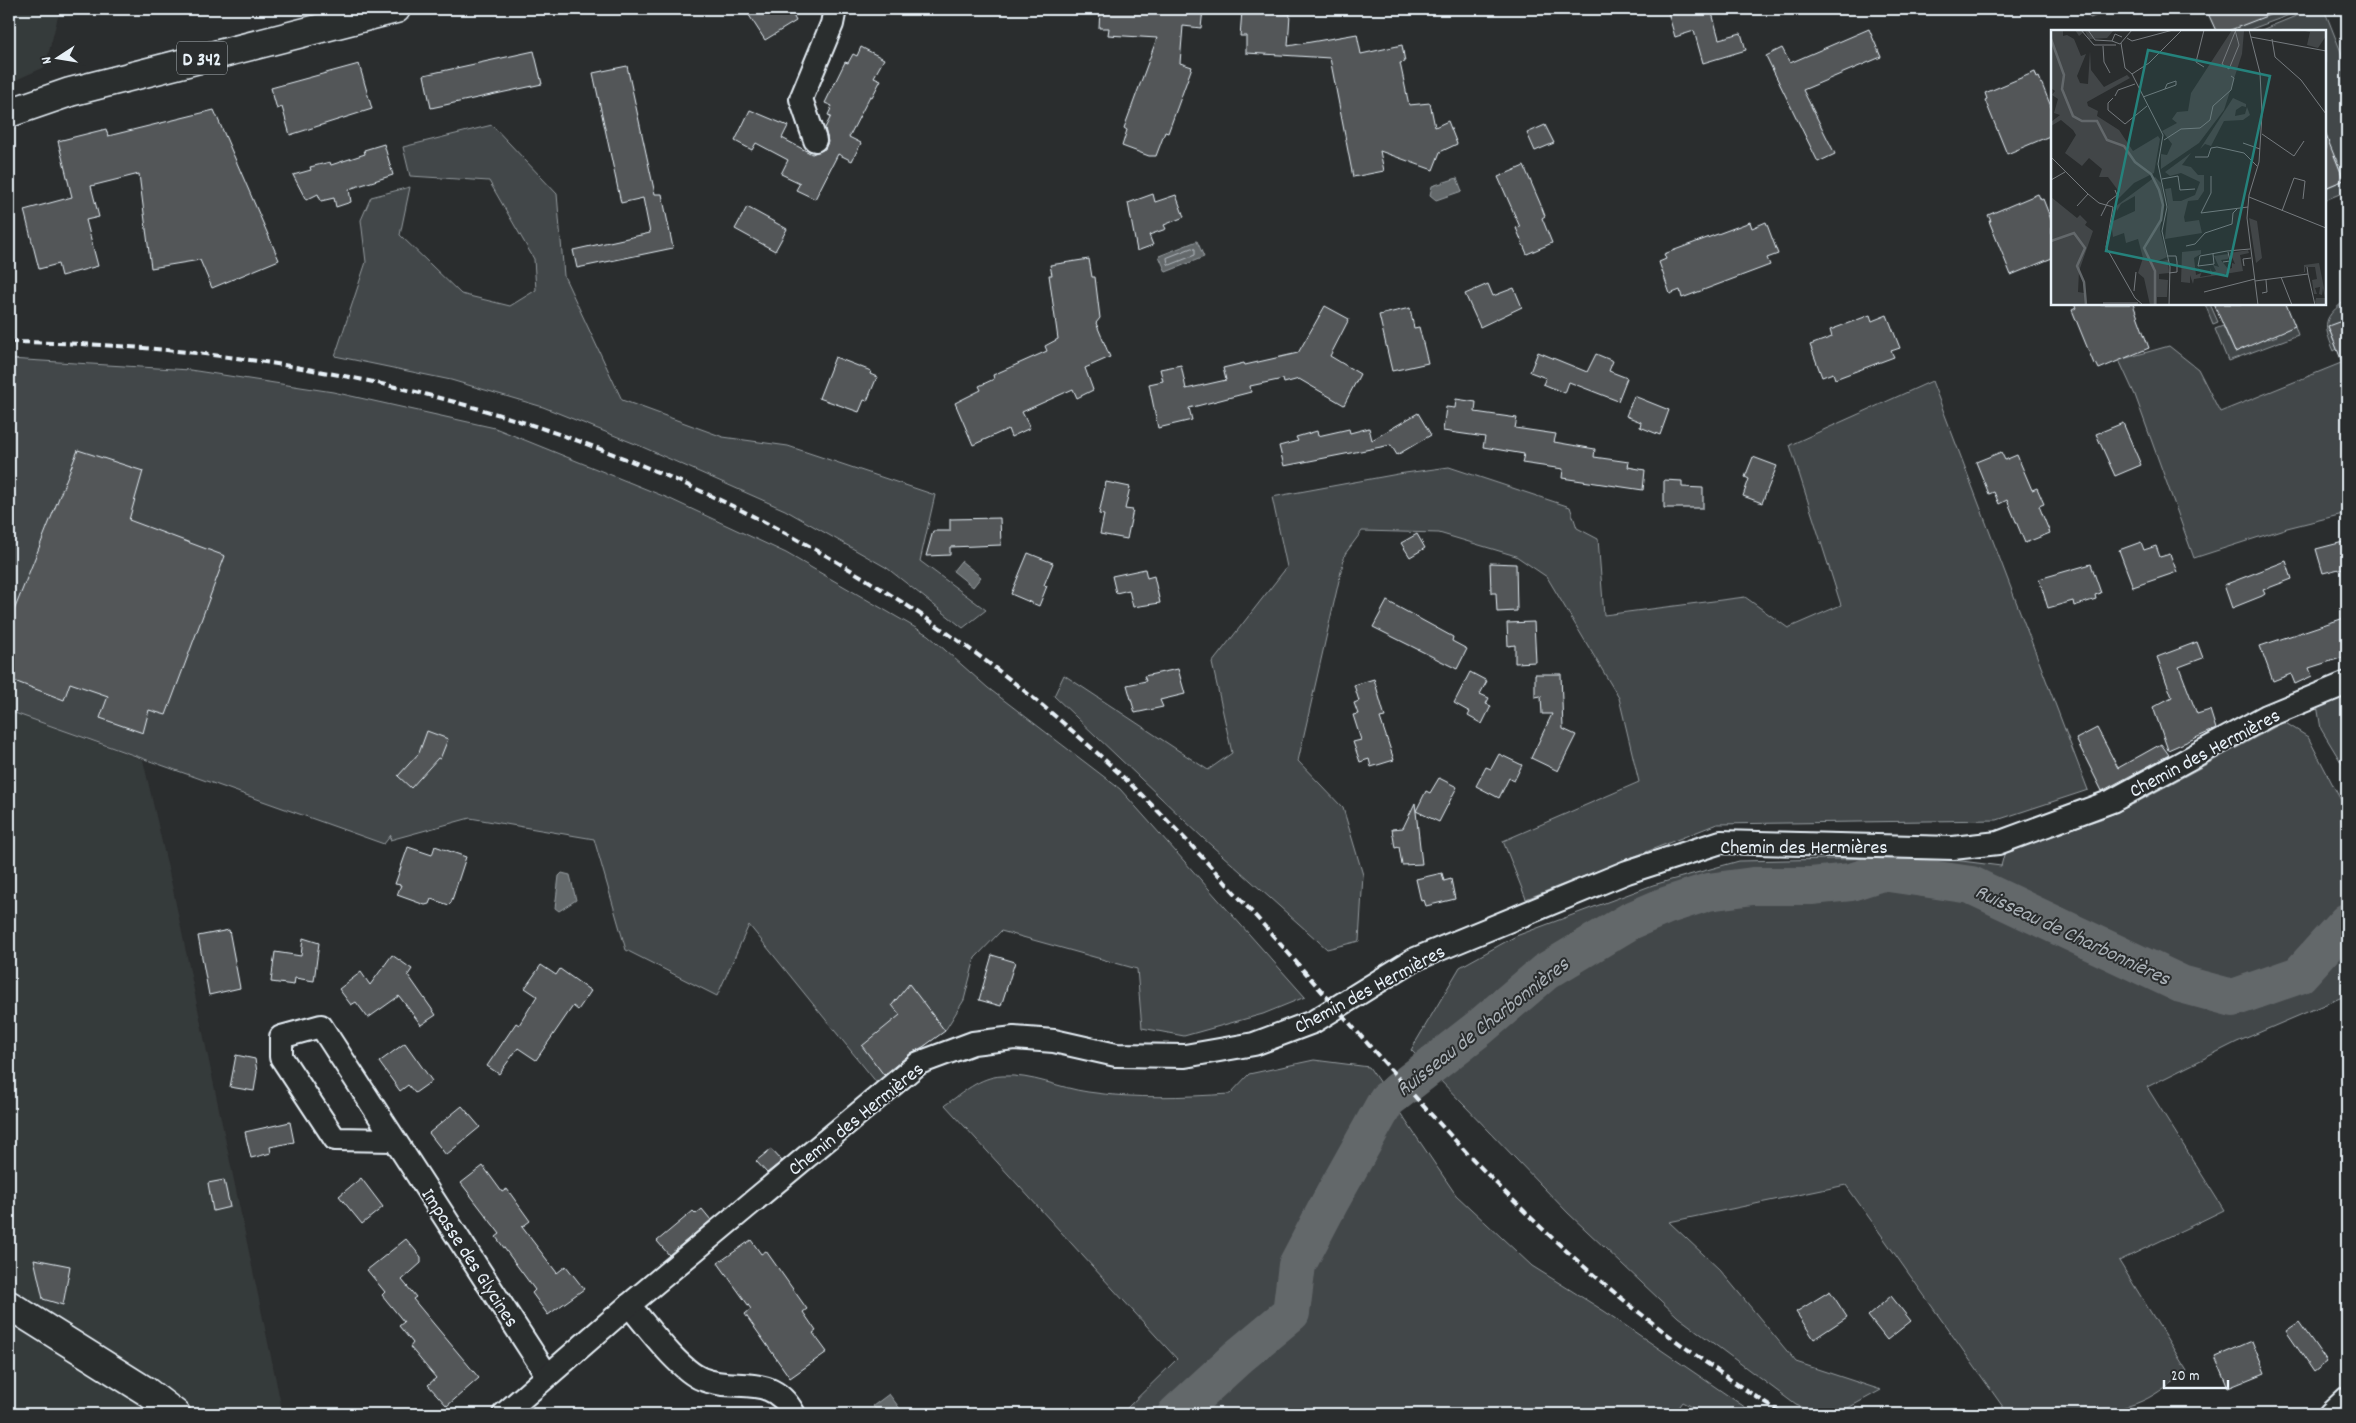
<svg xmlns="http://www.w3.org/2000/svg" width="2356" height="1423" font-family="Dekko,sans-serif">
<rect width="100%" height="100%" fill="#2a2d2e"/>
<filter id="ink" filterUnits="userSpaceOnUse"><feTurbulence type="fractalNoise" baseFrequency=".02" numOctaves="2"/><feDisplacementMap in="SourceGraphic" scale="10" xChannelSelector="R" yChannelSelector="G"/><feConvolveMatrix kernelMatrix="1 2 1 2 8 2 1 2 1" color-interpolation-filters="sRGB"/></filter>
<g filter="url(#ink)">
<g fill="#363a3b">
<path d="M9 9H60L45 67 9 83Z"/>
<path d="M9 711 143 760 173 890 283 1414H9Z"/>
</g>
<g fill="#424648" stroke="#959ca0">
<path d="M2086 9H2113L2090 18Z"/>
<path d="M2277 9H2306L2246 31H2227L2226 29Z"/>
<path d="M2313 9H2324L2347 67V191L2325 200 2326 188 2344 180 2336 158 2332 159 2325 140 2327 138 2325 133V31H2259Z"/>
<path d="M492 125 557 194 564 276 622 400 723 437 788 446 935 495 920 561 986 610 963 628 887 568 785 510 638 445 543 407 451 380 335 356 366 262 361 220 371 197 410 187 400 235 461 294 510 306 536 290 534 259 489 181 410 176 403 147Z"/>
<path d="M2347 299V319L2328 327 2337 349 2334 351C2322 323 2323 318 2347 299Z"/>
<path d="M2205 304H2210L2218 322 2213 324Z"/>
<path d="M2223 326 2235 352 2243 349V346L2267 337 2268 339 2277 336 2276 333 2295 326 2298 335 2228 361 2215 329Z"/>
<path d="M2169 346 2198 369 2220 412 2346 361 2347 513 2287 528 2194 558 2135 395 2119 360Z"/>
<path d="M9 359 190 370 333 392 495 428 668 498 786 553 928 635 988 688 1120 789 1305 997 1263 1014 1184 1036 1142 1028 1137 969 1001 931 975 958 964 1000 946 1029 877 1083 749 925 717 996 626 950 594 839 470 818 390 840 391 835 384 844 9 711Z"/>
<path d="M1932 381 2088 790 1997 820 1717 824 1526 899 1503 841 1639 782 1619 698 1547 577 1516 556 1439 533 1362 531 1345 554 1298 761 1343 808 1363 875 1359 941 1327 949 1203 838 1054 696 1064 675 1208 770 1232 753 1212 663 1287 567 1272 497 1398 474 1449 467 1570 507 1577 528 1598 539 1604 615 1745 597 1788 628 1841 605 1790 445Z"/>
<path d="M2347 695V772L2321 729 2317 705Z"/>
<path d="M2284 722 2308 737 2347 812V995L2237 1042 2147 1087 2224 1210 2119 1261 2187 1371C2173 1381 2158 1394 2142 1401 2108 1417 2046 1414 2008 1414L1846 1185 1669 1222 1720 1270 1796 1362 1881 1390 1837 1414H1818L1796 1405 1678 1317 1568 1213 1411 1050 1460 967 1516 936 1653 885 1739 861 1930 857 2001 866 2005 851 2101 819 2134 804Z"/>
<path d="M1314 1060 1369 1067 1456 1195 1532 1266 1604 1311 1755 1414H1705L1682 1402 1673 1414H1121L1177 1359 945 1105C963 1093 979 1077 1002 1076 1032 1074 1059 1088 1088 1092 1135 1099 1183 1097 1230 1094L1249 1074Z"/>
</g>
<g fill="#63686b" stroke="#989fa3">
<path d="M1457 178 1462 191 1436 200 1430 195 1432 186Z"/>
<path d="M1197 241 1204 257 1166 272 1159 256Z"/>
<path d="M961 561 981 577 973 587 953 571Z"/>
<path d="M562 873 570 875 576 900 559 911 555 908 559 876Z"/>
<path d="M889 1394 904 1414H880L873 1406Z"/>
</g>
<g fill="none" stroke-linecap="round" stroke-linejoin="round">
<path stroke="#b3bac0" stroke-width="1" d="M1192 248 1195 249V255L1170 265 1168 264 1167 258Z"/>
<path stroke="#63686b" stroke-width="38" d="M1176 1414 1238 1357 1291 1313 1297 1265 1330 1202 1387 1100 1478 1029 1545 972 1630 921 1665 906 1708 892 1753 886H1811L1851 882 1882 872 1971 885 2181 984 2233 998 2299 975 2347 922"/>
</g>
<g fill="#535759" stroke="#e8f1f8">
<path d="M745 9H790L796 21 765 40Z"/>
<path d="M1100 9H1203L1201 28 1183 26 1180 63 1192 67 1168 133 1165 132 1156 156H1149L1122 146 1127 130 1124 128 1157 38 1108 35 1109 28H1099Z"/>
<path d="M1667 9H1711L1719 39 1741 33 1746 50 1703 63 1694 31 1675 37Z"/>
<path d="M2206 9H2282V10L2228 31H2216Z"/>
<path d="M1242 11 1290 14 1288 46 1357 34 1361 54 1402 45 1405 62 1400 63 1409 105 1430 103 1435 127 1448 121 1457 144 1440 152 1433 170 1380 151 1384 171 1353 177 1330 58 1246 53V36H1240Z"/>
<path d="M1869 29 1881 57 1803 90 1835 154 1818 162 1766 56 1782 48 1790 63Z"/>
<path d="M861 47 884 59 874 77 881 80 872 97 870 96 849 137 861 143 852 161 838 154 815 199 796 190 800 183 781 174 788 160 756 143 752 150 735 141 750 110 788 126 782 138 812 154 825 149 828 142 825 128 831 116 828 115 832 106 825 103 845 62 848 63 853 54 857 56Z"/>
<path d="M534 51 542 84 431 108 424 75Z"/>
<path d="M359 64 372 109 290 135 282 107 277 109 271 88Z"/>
<path d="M627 66 655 194H662L673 248 577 268 573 250 650 233 643 198 621 203 593 73Z"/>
<path d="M2035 72 2037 78 2039 77 2052 109V135L2007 154 1985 100 1987 99 1985 93Z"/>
<path d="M214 110 279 260 212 288 200 260 151 268 139 174 91 186 99 217 86 220 98 266 61 276 58 264 39 269 24 210 72 197 58 141 106 129 108 136Z"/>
<path d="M1545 125 1554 143 1535 151 1527 133Z"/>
<path d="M2325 133 2344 180 2325 188Z"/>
<path d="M384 144 393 175 349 189 351 202 336 207 334 198 321 201 318 194 306 200 293 175 311 170 310 167 330 162 331 165 365 154 364 150Z"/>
<path d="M1524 166 1540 203 1545 216 1542 218 1552 243 1527 254 1516 228 1520 227 1498 177Z"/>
<path d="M1153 194 1155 202 1176 195 1184 217 1164 225 1166 229 1149 235 1153 245 1137 251 1128 203Z"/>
<path d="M2038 194 2041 200 2043 199 2052 222V258L2011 275 1989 221H1991L1988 215Z"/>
<path d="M747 207 787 229 775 251 735 229Z"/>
<path d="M1750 222 1752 228 1766 222 1778 254 1767 258 1770 265 1682 298 1680 290 1670 294 1659 262 1666 259 1664 254Z"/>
<path d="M1089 259 1092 277H1095L1100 318 1096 323 1110 357 1085 368 1093 390 1077 398 1073 389 1022 412 1030 428 1011 437 1008 429 973 445 955 403 981 390 979 386 994 379 993 375 1047 351 1045 346 1058 339 1049 275H1052L1050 265Z"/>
<path d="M1488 284 1493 296 1514 288 1522 307 1480 327 1465 294Z"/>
<path d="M2074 304H2133L2149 348 2099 369 2096 363 2094 364 2072 310 2076 308Z"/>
<path d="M2214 304H2286L2295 326 2235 352Z"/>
<path d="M1325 306 1349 319 1330 356 1360 374 1344 405 1299 379 1284 383 1283 379 1250 386 1251 392 1189 408 1192 420 1158 428 1149 384 1163 381 1160 369 1181 365 1186 389 1226 380 1223 368 1244 363 1245 365 1298 353Z"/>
<path d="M1410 308 1414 328 1419 327 1428 363 1392 371 1379 315Z"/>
<path d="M1870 315 1872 321 1887 315 1900 348 1891 351 1894 357 1835 379 1833 373 1822 377 1810 345 1832 337 1830 330Z"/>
<path d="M2347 319V372H2346L2328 326Z"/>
<path d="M1538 352 1587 372 1596 354 1613 361 1609 371 1627 378 1618 401 1569 382 1565 393 1543 384 1546 378 1530 372Z"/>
<path d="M835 357 871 371 870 374 877 377 867 401 864 400 859 412 819 398Z"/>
<path d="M1634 396 1669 410 1660 435 1640 427 1641 422 1626 416Z"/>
<path d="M1456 399 1476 402 1475 412 1517 418 1515 428 1556 434 1554 442 1595 449 1594 457 1629 462 1628 467 1645 470 1643 490 1562 478 1563 469 1522 463 1524 454 1483 447 1485 437 1443 431 1446 407 1455 408Z"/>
<path d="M1418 413 1431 435 1397 455 1391 445 1284 466 1279 446 1298 441 1296 437 1317 431 1318 436 1349 429 1350 433 1369 428 1372 440Z"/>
<path d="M2123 423 2141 465 2115 476 2096 434Z"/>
<path d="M78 450 143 471 129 520 225 556 166 715 149 710 143 733 100 718 108 696 70 683 64 700 9 679V623Z"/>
<path d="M2001 452 2005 460 2017 455 2032 490 2037 488 2044 504 2039 506 2050 533 2025 543 2007 500 1999 504 1994 492 1989 494 1976 462Z"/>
<path d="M1753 457 1777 466 1762 503 1743 496 1749 479 1745 477Z"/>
<path d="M1664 480 1682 481V487L1703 488V508H1664Z"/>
<path d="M1106 482 1130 487 1125 509 1133 510 1127 539 1100 534 1104 515 1099 514Z"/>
<path d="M1000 518 1001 545 950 547V555L926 556 933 531H950V519Z"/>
<path d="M1417 534 1425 548 1410 557 1401 543Z"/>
<path d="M2347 541V567L2323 573 2316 549Z"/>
<path d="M2141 542 2144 550 2156 546 2160 557 2170 554 2177 572 2133 587 2119 550Z"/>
<path d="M1028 553 1053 563 1044 585 1047 586 1039 606 1011 594Z"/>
<path d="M2286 561 2292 579 2263 590 2265 594 2262 596 2232 608 2224 585Z"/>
<path d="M1490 563 1516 564 1517 611 1497 612 1496 593H1491Z"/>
<path d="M2091 564 2101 593 2095 595 2096 599 2074 606 2073 601 2048 608 2039 579Z"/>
<path d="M1145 569 1147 578 1154 576 1160 603 1133 607 1129 590 1116 593 1112 576Z"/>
<path d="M1387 601 1453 637 1452 641 1467 649 1457 669 1373 627Z"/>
<path d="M2347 617V656L2309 668 2312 676 2295 684 2291 674 2273 681 2260 646Z"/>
<path d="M1534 622 1536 662 1515 663V645L1508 646 1507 623Z"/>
<path d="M2197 642 2203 658 2179 667 2197 714 2210 710 2216 729 2168 750 2153 707 2172 697 2157 657Z"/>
<path d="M1178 669 1185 694 1160 700 1163 707 1135 713 1127 685 1146 681 1144 676Z"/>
<path d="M1470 672 1487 681 1480 694 1489 698 1486 704 1491 706 1482 724 1468 716 1470 712 1454 703Z"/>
<path d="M1535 674H1561L1563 729 1576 735 1558 771 1531 758 1552 714H1542L1541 696 1535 697Z"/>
<path d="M1374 679 1385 717 1380 718 1394 760 1371 767 1369 759 1360 762 1353 742 1361 740 1353 715 1358 714 1354 703 1359 701 1354 685Z"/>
<path d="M2097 728 2118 768 2161 744 2169 755 2102 791 2076 739Z"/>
<path d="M427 731 448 739 440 759 438 758 411 788 398 776 419 753Z"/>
<path d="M1499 754 1522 765 1514 781 1509 778 1499 798 1476 786 1486 767 1491 769Z"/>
<path d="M1439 778 1457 787 1439 822 1416 811 1426 791 1430 793Z"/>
<path d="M1415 803 1422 864 1402 865 1399 847 1395 848 1392 829 1403 828Z"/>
<path d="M435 846 466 857 451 903 449 905 431 899 429 904 425 905 397 895 401 885 395 884 408 847 432 855Z"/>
<path d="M1442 873 1444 881 1451 879 1455 899 1426 906 1424 900 1421 901 1416 879Z"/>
<path d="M229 930 240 988 209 995 198 936Z"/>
<path d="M303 938 319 943 314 981 295 978 294 985 271 982 275 952 301 956Z"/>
<path d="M392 955 412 969 408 975 436 1015 421 1025 399 996 368 1018 356 1002 351 1005 339 989 361 972 370 985Z"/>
<path d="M992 955 1015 962 1001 1006 979 1000Z"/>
<path d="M541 965 556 975 560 969 591 991 578 1010 573 1006 536 1060 518 1048 499 1074 487 1066 516 1023 519 1025 537 996 525 988Z"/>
<path d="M909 984 945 1031 923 1047 911 1053 884 1075 862 1046 900 1015 892 1005Z"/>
<path d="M405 1043 432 1081 415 1093 408 1085 400 1091 379 1062Z"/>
<path d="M236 1055 255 1059 257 1072 254 1091 230 1087Z"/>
<path d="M462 1106 480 1127 446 1155 429 1133Z"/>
<path d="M290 1122 294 1142 270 1147 271 1153 251 1158 245 1132Z"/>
<path d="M771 1149 782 1161 767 1173 756 1161Z"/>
<path d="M483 1166 502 1192 507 1189 530 1221 522 1227 557 1273 566 1266 584 1289 548 1315 532 1293 535 1290 496 1237 500 1234 461 1183Z"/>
<path d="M361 1178 383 1207 362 1224 339 1196Z"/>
<path d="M224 1180 230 1207 213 1211 208 1183Z"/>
<path d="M702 1209 711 1220 669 1255 657 1241 693 1211 696 1214Z"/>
<path d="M406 1239 421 1257V1263L402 1280 416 1297 413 1299 479 1378 447 1406 428 1385 436 1378 410 1347 413 1343 399 1326 404 1322 382 1295 385 1292 367 1270Z"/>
<path d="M751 1240 761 1254 766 1251 807 1309 803 1312 816 1331 813 1333 827 1352 790 1378 745 1314 751 1309 718 1263Z"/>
<path d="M34 1259 70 1266 63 1305 43 1299Z"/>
<path d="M1830 1291 1847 1317 1814 1339 1796 1312Z"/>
<path d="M1891 1296 1911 1321 1887 1340 1868 1316Z"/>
<path d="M2299 1322 2327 1362 2314 1372 2286 1331Z"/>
<path d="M2252 1341 2265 1373 2228 1388 2215 1357Z"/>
</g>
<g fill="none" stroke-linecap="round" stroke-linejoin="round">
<defs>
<g id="minor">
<path d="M815 140 801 99 832 24 835 9"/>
<path d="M395 1140 335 1139 281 1057V1037L321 1026 547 1375"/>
<path d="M629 1305C646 1325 679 1370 702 1379 736 1393 771 1371 794 1414"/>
<path d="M504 1414 629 1305 919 1063 973 1043 1014 1038 1054 1041 1116 1055 1185 1056 1254 1044 1313 1022 1413 960 1627 872 1721 842 1953 848 1998 843 2112 801 2267 716 2347 683"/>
<path d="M2330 1414 2347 1398"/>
</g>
<g id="major">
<path d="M9 113 70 92 396 9"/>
<path d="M9 1305 146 1391 176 1414"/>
</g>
</defs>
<use href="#minor" stroke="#e8f1f8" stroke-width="26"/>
<use href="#major" stroke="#e8f1f8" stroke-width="31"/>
<use href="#minor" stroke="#2a2d2e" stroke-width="22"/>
<use href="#major" stroke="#2a2d2e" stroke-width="28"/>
<path stroke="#e8f1f8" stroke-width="4" stroke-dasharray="8 4" stroke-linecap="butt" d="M9 342C461 346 874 510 1187 841 1300 961 1403 1092 1521 1208 1600 1286 1689 1355 1783 1414"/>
</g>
</g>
<g text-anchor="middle" stroke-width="4" stroke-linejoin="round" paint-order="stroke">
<rect fill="#2a2d2e" stroke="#afb6bb" stroke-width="1" x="177" y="41.5" width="50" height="33" rx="4"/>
<g font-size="19" font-weight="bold" fill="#e8f1f8">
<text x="202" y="65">D 342</text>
</g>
<g font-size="20" fill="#e8f1f8" stroke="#2a2d2e">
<text transform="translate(2204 752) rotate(-28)" y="7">Chemin des Hermières</text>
<text x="1804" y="853">Chemin des Hermières</text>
<text transform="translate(1369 988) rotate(-28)" y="7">Chemin des Hermières</text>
<text transform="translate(855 1118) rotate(-39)" y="7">Chemin des Hermières</text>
<text transform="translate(471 1257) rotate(57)" y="7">Impasse des Glycines</text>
</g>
<g font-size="21" font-style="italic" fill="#acb3b9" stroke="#2a2d2e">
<text transform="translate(2073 934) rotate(25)" y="7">Ruisseau de Charbonnières</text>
<text transform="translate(1482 1026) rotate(-38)" y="7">Ruisseau de Charbonnières</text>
</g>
</g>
<g transform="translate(2051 30)">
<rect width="275" height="275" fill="#2a2d2e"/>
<path d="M0 0H12V6L16 5 23 9 30 26 35 24 26 46 29 53 37 54 39 21 40 40 53 57 76 45 79 48 36 72 37 76 47 81 46 86 68 100 82 121 107 106 109 109 103 143 83 153 65 171 69 163 57 147H48L51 139 38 128 31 136 14 123 25 105 22 100 10 90 0 96V92L9 85 3 83 7 69 1 65 4 61 0 58ZM24 0H63L56 8 38 9 34 1 28 6ZM181 0 193 1 191 24 173 80 148 113 110 139V124L116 125 121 114 111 101 126 93 121 89 126 82 137 81 140 63ZM249 0H275V6L267 18 256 15 259 2ZM182 68 195 74V77L191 76 185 80 184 86 194 84 196 77 199 85 192 90 173 91 160 116 154 114 149 119ZM140 123 131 135 140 137 147 145H153V161L147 170 137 171 133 187 134 192 148 190 151 203 114 209 117 177 114 159 120 158 122 171H130L144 165 149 152 130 143 119 146 114 142ZM104 147 110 153 113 170 109 200 116 227 102 233 117 230 118 243 108 244V249L117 250 116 267H106V275H99L93 248 87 243 92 228 87 209 75 213 73 203 62 207 60 192 84 181V166L70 174 66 181 65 176ZM0 167 26 188 29 185 36 192 34 195 42 201 28 241 27 262 33 263 35 275H0ZM198 188 206 191 211 228 205 233ZM150 220V224L143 228 145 245 150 243 147 238 151 241 149 247 160 245 159 238 161 242 165 241 162 235 168 237 163 226 177 224V229L170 230 177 239 181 238V233L184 234 179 223 197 220 198 223 189 225 192 241 143 249 142 254 139 245V253L130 252 131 222ZM268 233 275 268V275H266L264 272 265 268H274L272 258 271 265 268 264 269 257 264 258 266 264H263L261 250 266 249 264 237H254V242L240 246 253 242V235Z" fill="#424648"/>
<path fill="none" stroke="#63686b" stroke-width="2.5" d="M0 9 13 45 11 59 22 86 31 91H46L56 110 73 116 84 132 100 144 108 160 112 175 110 190 93 218 104 241V275M0 211 23 203 34 218 26 236 33 252 35 275"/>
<path fill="none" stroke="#767b7f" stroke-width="1" d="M30 0 43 15H65M37 0 44 10 61 11M153 0 145 32 153 37M184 0 188 15 178 39 171 34 184 2M198 0 209 43 211 84 208 132 198 165 196 188 207 275M71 7 64 4 61 11 69 14 81 0M200 7 275 21M76 8 81 11 122 0M221 9 224 27 250 50 275 84M70 13 74 38 81 44 98 33 131 0M52 16 53 32 59 43M81 44 112 105 107 134 116 177 111 201 119 237 118 275M64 66 67 60 84 54M92 67 125 55V51L116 54 114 59M62 68 57 73V80L74 94 96 76M211 104 243 126 253 111M113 110 130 99 149 98 159 90 162 76 180 60 183 48 180 46M192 113 209 119M0 127 37 164 48 173 62 177 55 217 84 268 92 275M144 127H157L160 118 166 117 193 123 206 136M160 146V163L150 183 197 177M111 149 127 146 129 160 144 159M0 150 14 142M198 167 275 198M26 176 37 164M231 181 243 148 254 151 252 169M50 186 57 172 66 165 64 160M135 216 144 214 154 203 181 194 182 183 186 179M162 224 163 234 147 236 149 226 176 221 199 219M117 226H125L126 232V242L118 243M172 232 179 231 177 222M193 236 192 229 200 228M257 244 264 275M230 247 241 275M204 251 257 244 256 237M83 261 85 242M153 262 204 249M211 263 216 262 215 250M52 273H87"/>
<path fill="#25827c" fill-opacity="0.15" stroke="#25827c" stroke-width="2.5" d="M97 20 219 46 176 246 55 221Z"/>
<rect width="275" height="275" fill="none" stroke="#e8f1f8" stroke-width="2.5"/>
</g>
<rect width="2356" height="1423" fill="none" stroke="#2a2d2e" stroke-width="30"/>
<rect x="15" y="15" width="2326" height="1393" fill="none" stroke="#e8f1f8" stroke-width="2" filter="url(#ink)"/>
<g transform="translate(58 58) rotate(258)" stroke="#2a2d2e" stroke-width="4" paint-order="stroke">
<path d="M0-4L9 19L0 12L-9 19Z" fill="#e8f1f8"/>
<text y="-8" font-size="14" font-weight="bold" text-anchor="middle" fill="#e8f1f8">N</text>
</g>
<path d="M2164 1380v8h64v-8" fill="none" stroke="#e8f1f8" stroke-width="2.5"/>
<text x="2171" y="1380" font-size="15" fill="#e8f1f8" stroke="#2a2d2e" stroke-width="4" paint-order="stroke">20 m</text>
</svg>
